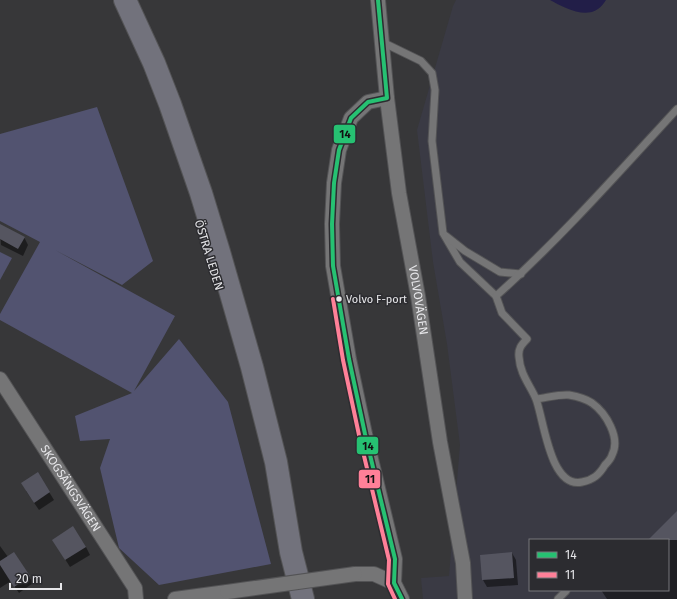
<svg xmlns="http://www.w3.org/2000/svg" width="677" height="599" font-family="'Fira Sans',sans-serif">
<rect width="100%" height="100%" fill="#373739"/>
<path fill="#3a3a44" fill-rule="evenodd" d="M456 0H677V599H423L421 578 449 576 460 445 447 344 433 262 417 130 453 6ZM530 540H668V590H530Z"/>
<g fill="#525370">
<path d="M97 107 153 261 122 285 55 250 175 316 134 391 179 339 228 402 271 564 159 585 119 548 100 468 110 439 80 441 75 416 132 393 0 320V314L40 242 0 221V134Z"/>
<path d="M0 252 12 258 0 280Z"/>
</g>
<path fill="#221e48" d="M550 0H606C604 3 601 7 598 9 584 19 563 7 550 0Z"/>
<g fill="#0007">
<path d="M0 230 24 237 28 245 23 256 1 245Z"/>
<path d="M38 474 54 500 39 510 26 491Z"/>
<path d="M677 512V599H607L601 590H668V540H649Z"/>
<path d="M0 546 8 557 29 577 33 583 19 593 11 581 0 588Z"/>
<path d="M86 547 90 555 70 567 58 548Z"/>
<path d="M512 553 516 560 518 585 487 587 483 580 481 556Z"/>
</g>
<g fill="#555560">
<path d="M0 224 25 237 18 249 0 239Z"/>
<path d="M38 472 50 492 34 503 21 483Z"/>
<path d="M677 511V540H648Z"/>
<path d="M73 526 86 547 65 560 52 540Z"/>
<path d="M14 552 30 576 14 587 0 565V561Z"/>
<path d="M512 552 514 578 482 580 480 555Z"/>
</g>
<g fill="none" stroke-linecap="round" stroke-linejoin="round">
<defs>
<g id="service">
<path d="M382 42 421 61 432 73 435 90 432 141 443 233 460 262 496 296 502 313 527 339C521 345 518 349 519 357 520 374 530 385 536 399 544 420 550 489 582 482 593 480 599 475 605 465 608 462 611 459 612 455 621 438 606 413 592 403 586 399 575 396 569 395 559 394 546 398 536 399"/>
<path d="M446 236 465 251 500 272 521 274"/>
<path d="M496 296C560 239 619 172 677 109"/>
<path d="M558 599 566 591"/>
</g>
<g id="minor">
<path id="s1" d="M378 0 387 98 399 193 418 296 440 442 463 563 465 599"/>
<path d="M387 98 368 102 351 118 339 150 334 183 332 224 333 266 349 359 365 434 395 559 394 583"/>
<path id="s2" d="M0 379 135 588 136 599"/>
<path d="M355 574H374L394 583 402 599"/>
<path d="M175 599 227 592"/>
</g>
<path id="trunk" d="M125 0 154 63 170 104 201 193 219 252 252 367 276 462 291 552 303 599"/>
</defs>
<use href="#service" stroke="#535355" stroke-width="9"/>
<use href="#minor" stroke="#535355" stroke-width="16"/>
<use href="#trunk" stroke="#535355" stroke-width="24"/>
<use href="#service" stroke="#757576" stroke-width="7"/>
<use href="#minor" stroke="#757576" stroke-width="14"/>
<use href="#trunk" stroke="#72727c" stroke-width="22"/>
<defs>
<path id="minor-bridge" d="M227 592 355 574"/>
</defs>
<use href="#minor-bridge" stroke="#535355" stroke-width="16" stroke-linecap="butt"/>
<use href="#minor-bridge" stroke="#757576" stroke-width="14"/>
<defs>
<path id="bus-1" d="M378 0 387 98 368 102 351 118 339 150 334 183 332 224 333 266 349 359 365 434 395 559 394 583 402 599"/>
<path id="bus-2" d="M333 299 343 360 359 435 389 560 388 584 395 599"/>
</defs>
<use href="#bus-1" stroke="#2c2c30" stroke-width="7"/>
<use href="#bus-2" stroke="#2c2c30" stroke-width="7"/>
<use href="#bus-1" stroke="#26c172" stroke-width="4"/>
<use href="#bus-2" stroke="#ff8098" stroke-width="4"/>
</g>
<circle fill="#e6e6e9" stroke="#2c2c30" stroke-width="1.5" cx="339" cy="299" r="3.5"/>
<g text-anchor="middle" stroke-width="3" stroke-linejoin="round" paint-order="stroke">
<g font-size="11" fill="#e6e6e9" stroke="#2c2c30" text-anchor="start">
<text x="346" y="303">Volvo F-port</text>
</g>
<g font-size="12" fill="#e6e6e9" stroke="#2c2c30">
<text transform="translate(209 255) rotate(73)" y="4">ÖSTRA LEDEN</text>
<text dy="4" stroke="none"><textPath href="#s1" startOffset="303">VOLVOVÄGEN</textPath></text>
<text dy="4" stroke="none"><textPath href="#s2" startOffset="130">SKOGSÄNGSVÄGEN</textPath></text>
</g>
</g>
<g stroke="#2c2c30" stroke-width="1.5">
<rect x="333" y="124" width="23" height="20" rx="4" fill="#26c172"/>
<rect x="356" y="436" width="23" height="19" rx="4" fill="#26c172"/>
<rect x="358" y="469" width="23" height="20" rx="4" fill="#ff8098"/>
</g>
<g font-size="11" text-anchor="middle" font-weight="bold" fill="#111">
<text x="345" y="138">14</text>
<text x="368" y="450">14</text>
<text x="370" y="483">11</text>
</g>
<rect x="529" y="539" width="140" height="52" fill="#2c2c30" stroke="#76767a"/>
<rect x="537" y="552" width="20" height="6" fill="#26c172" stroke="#76767a"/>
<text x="565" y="559" font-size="12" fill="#e6e6e9">14</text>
<rect x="537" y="572" width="20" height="6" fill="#ff8098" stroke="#76767a"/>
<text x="565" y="579" font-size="12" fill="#e6e6e9">11</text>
<path d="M10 583v6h51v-6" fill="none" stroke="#e6e6e9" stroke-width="2"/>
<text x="16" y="583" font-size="12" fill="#e6e6e9" stroke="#2c2c30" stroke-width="3" paint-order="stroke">20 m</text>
</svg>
